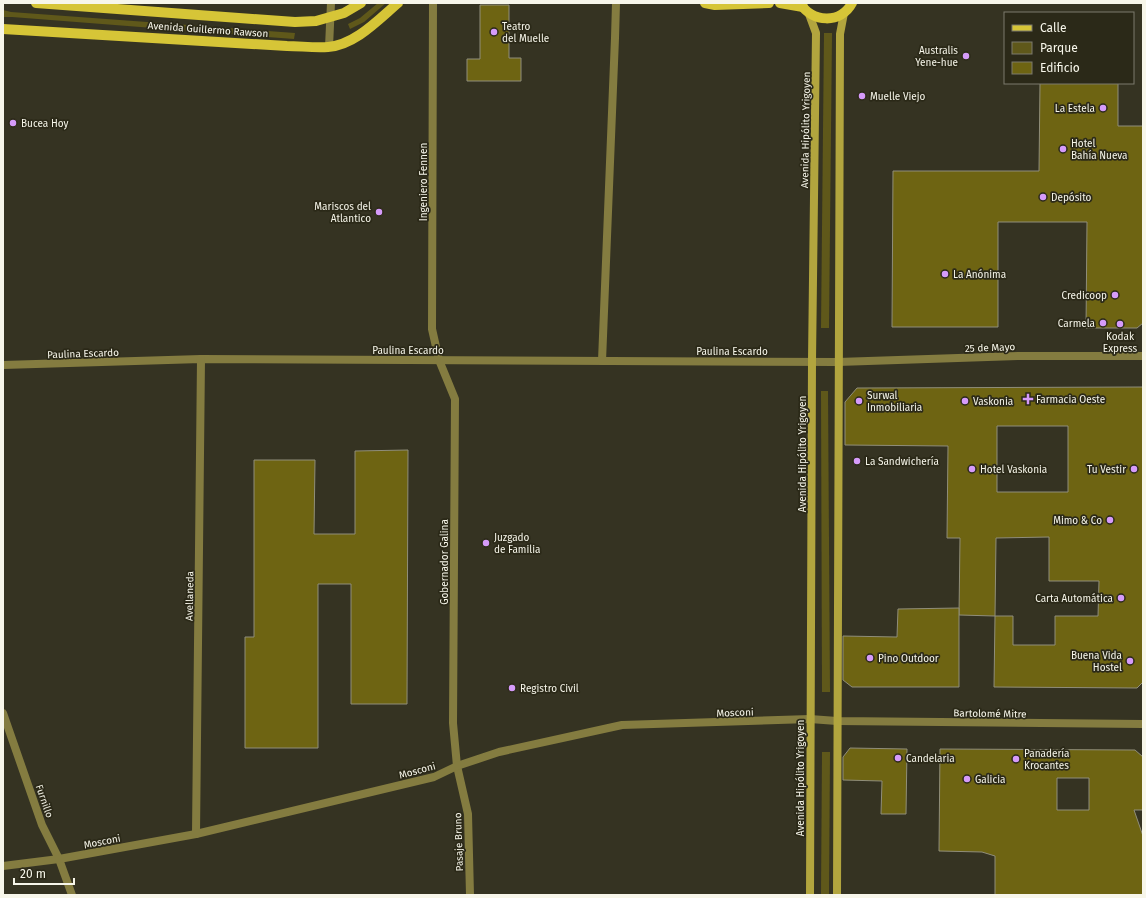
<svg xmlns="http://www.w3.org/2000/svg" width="1146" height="898" font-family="'Fira Sans',sans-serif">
<rect width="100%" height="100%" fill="#353322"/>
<g fill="#5f581a">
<path d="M378 3H386L364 22 350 29 348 24 360 18Z"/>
<path d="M3 10 11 12 295 33 294 39 12 17H3Z"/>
<path d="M824 33H832L829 328H821Z"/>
<path d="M821 391H828L830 692H822Z"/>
<path d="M822 752H830L829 895H821Z"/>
</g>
<g fill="#6e6412" stroke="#908e7a" fill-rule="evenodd">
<path d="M480 5H509V58H521V81H467V59H480Z"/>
<path d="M1040 83H1118V126H1143V323L1137 328H1086L1087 222H998V327H892L893 171H1039Z"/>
<path d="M1143 387V682L1137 688 994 687 995 616 959 615 960 538H947L948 446 845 445V402L857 388ZM997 426H1068V492H997ZM1049 537V581H1099L1098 616H1055V645H1013V616H995L996 538Z"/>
<path d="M408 450 407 704H351V584H318V748H245V637H254V460H315L314 534H355V451Z"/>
<path d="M959 608V687H852L843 680V636L897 637 898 609Z"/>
<path d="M850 748 907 749 906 814H881L882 781 843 780V757Z"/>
<path d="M940 749 1135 750 1143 757V810H1134L1143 836V895H995V856L982 852 939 851ZM1057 778H1089V810H1057Z"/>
</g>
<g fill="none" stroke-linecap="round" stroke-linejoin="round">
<g stroke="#847c40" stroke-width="8">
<path d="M602 361 615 38 616 3"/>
<path d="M457 766 468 814 470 895"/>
</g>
<g stroke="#847c40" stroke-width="8">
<path d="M433 3 432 329 439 360 455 399 453 723 457 766"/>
<path d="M329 47 331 3"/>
<path d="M3 365 201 359 838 362 1018 356H1143"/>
<path d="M3 713 42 825 59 859 72 895"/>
<path d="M196 834 201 359"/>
<path d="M3 866 59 859 196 834 434 777 457 766 499 752 622 725 810 719 837 721 1143 724"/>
</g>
<g stroke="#b2a53e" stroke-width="8">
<path d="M809 14 816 33 812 361 810 895"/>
<path d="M837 895 840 34 844 13"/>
</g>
<g stroke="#d6c537" stroke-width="10">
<path d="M36 3 295 22 316 21 344 13 361 3"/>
<path d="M705 3 715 5 769 3"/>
<path d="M780 3 803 7"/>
<path d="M800 3C812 23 841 24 852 3"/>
<path d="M3 29 287 46C300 46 314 48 328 47 355 45 378 20 398 3"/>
</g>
</g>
<g fill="#d69bfa" stroke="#2b2918" stroke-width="1.5">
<circle cx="494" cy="32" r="4"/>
<circle cx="966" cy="56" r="4"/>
<circle cx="862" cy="96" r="4"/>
<circle cx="1103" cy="108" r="4"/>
<circle cx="13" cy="123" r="4"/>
<circle cx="1063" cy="149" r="4"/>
<circle cx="1043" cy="197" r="4"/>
<circle cx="379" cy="212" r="4"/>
<circle cx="945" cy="274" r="4"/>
<circle cx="1115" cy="295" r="4"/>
<circle cx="1103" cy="323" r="4"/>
<circle cx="1120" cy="324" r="4"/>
<path d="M1026 393h4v4h4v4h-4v4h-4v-4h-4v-4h4z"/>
<circle cx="859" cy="401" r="4"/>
<circle cx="965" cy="401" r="4"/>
<circle cx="857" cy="461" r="4"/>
<circle cx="972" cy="469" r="4"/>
<circle cx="1134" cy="469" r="4"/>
<circle cx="1110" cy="520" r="4"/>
<circle cx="486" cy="543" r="4"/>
<circle cx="1121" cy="598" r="4"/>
<circle cx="870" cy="658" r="4"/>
<circle cx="1130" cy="661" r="4"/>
<circle cx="512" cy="688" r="4"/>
<circle cx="898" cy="758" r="4"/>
<circle cx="1016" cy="759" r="4"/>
<circle cx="967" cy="779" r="4"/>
</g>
<g text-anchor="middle" stroke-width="3.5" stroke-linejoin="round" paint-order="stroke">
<g font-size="10" fill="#f7f6ea" stroke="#2b2918" text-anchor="start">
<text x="502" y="30">Teatro<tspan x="502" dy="12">del Muelle</tspan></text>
<text x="958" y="54" text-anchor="end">Australis<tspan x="958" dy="12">Yene-hue</tspan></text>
<text x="870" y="100">Muelle Viejo</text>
<text x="1095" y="112" text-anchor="end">La Estela</text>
<text x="21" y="127">Bucea Hoy</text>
<text x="1071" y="147">Hotel<tspan x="1071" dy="12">Bahía Nueva</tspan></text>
<text x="1051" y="201">Depósito</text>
<text x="371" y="210" text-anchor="end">Mariscos del<tspan x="371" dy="12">Atlantico</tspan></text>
<text x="953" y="278">La Anónima</text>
<text x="1107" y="299" text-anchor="end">Credicoop</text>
<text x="1095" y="327" text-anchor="end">Carmela</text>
<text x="1120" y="340" text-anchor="middle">Kodak<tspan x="1120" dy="12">Express</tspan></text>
<text x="867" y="399">Surwal<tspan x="867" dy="12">Inmobiliaria</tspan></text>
<text x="1036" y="403">Farmacia Oeste</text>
<text x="973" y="405">Vaskonia</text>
<text x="865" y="465">La Sandwichería</text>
<text x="980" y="473">Hotel Vaskonia</text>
<text x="1126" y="473" text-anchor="end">Tu Vestir</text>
<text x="1102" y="524" text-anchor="end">Mimo &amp; Co</text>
<text x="494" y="541">Juzgado<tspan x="494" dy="12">de Familia</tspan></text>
<text x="1113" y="602" text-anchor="end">Carta Automática</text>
<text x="1122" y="659" text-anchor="end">Buena Vida<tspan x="1122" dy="12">Hostel</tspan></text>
<text x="878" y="662">Pino Outdoor</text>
<text x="520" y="692">Registro Civil</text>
<text x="1024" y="757">Panadería<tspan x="1024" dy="12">Krocantes</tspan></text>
<text x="906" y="762">Candelaria</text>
<text x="975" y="783">Galicia</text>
</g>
<g font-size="10" fill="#f7f6ea" stroke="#2b2918">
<text transform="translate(208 29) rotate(4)" y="4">Avenida Guillermo Rawson</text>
<text transform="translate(805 130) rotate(-89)" y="4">Avenida Hipólito Yrigoyen</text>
<text transform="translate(423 182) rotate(-90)" y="4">Ingeniero Fennen</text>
<text transform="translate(990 347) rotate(-2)" y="4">25 de Mayo</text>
<text x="408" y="354">Paulina Escardo</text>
<text x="732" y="355">Paulina Escardo</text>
<text transform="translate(83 353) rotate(-2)" y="4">Paulina Escardo</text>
<text transform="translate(802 454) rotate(-90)" y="4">Avenida Hipólito Yrigoyen</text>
<text transform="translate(444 562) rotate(-90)" y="4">Gobernador Galina</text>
<text transform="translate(189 596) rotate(-89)" y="4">Avellaneda</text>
<text transform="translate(735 712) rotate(-2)" y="4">Mosconi</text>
<text transform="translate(990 713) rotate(1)" y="4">Bartolomé Mitre</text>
<text transform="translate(417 770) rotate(-15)" y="4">Mosconi</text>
<text transform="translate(800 778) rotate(-90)" y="4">Avenida Hipólito Yrigoyen</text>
<text transform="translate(45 801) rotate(71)" y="4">Furnillo</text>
<text transform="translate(102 841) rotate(-11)" y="4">Mosconi</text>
<text transform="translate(458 842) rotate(-92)" y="4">Pasaje Bruno</text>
</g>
</g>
<rect width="1146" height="898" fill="none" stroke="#f7f6ea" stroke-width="8"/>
<rect x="1004" y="12" width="130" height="72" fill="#2b2918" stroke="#7d7b6c"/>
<rect x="1012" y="25" width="20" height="6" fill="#d6c537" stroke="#7d7b6c"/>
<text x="1040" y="32" font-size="12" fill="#f7f6ea">Calle</text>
<rect x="1012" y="42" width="20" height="12" fill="#5f581a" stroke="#7d7b6c"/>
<text x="1040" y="52" font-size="12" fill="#f7f6ea">Parque</text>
<rect x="1012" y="62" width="20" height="12" fill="#6e6412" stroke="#7d7b6c"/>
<text x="1040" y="72" font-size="12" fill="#f7f6ea">Edificio</text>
<path d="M14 878v6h60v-6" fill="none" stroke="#f7f6ea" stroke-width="2"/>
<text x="20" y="878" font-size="12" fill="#f7f6ea" stroke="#2b2918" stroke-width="3" paint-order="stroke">20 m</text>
</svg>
